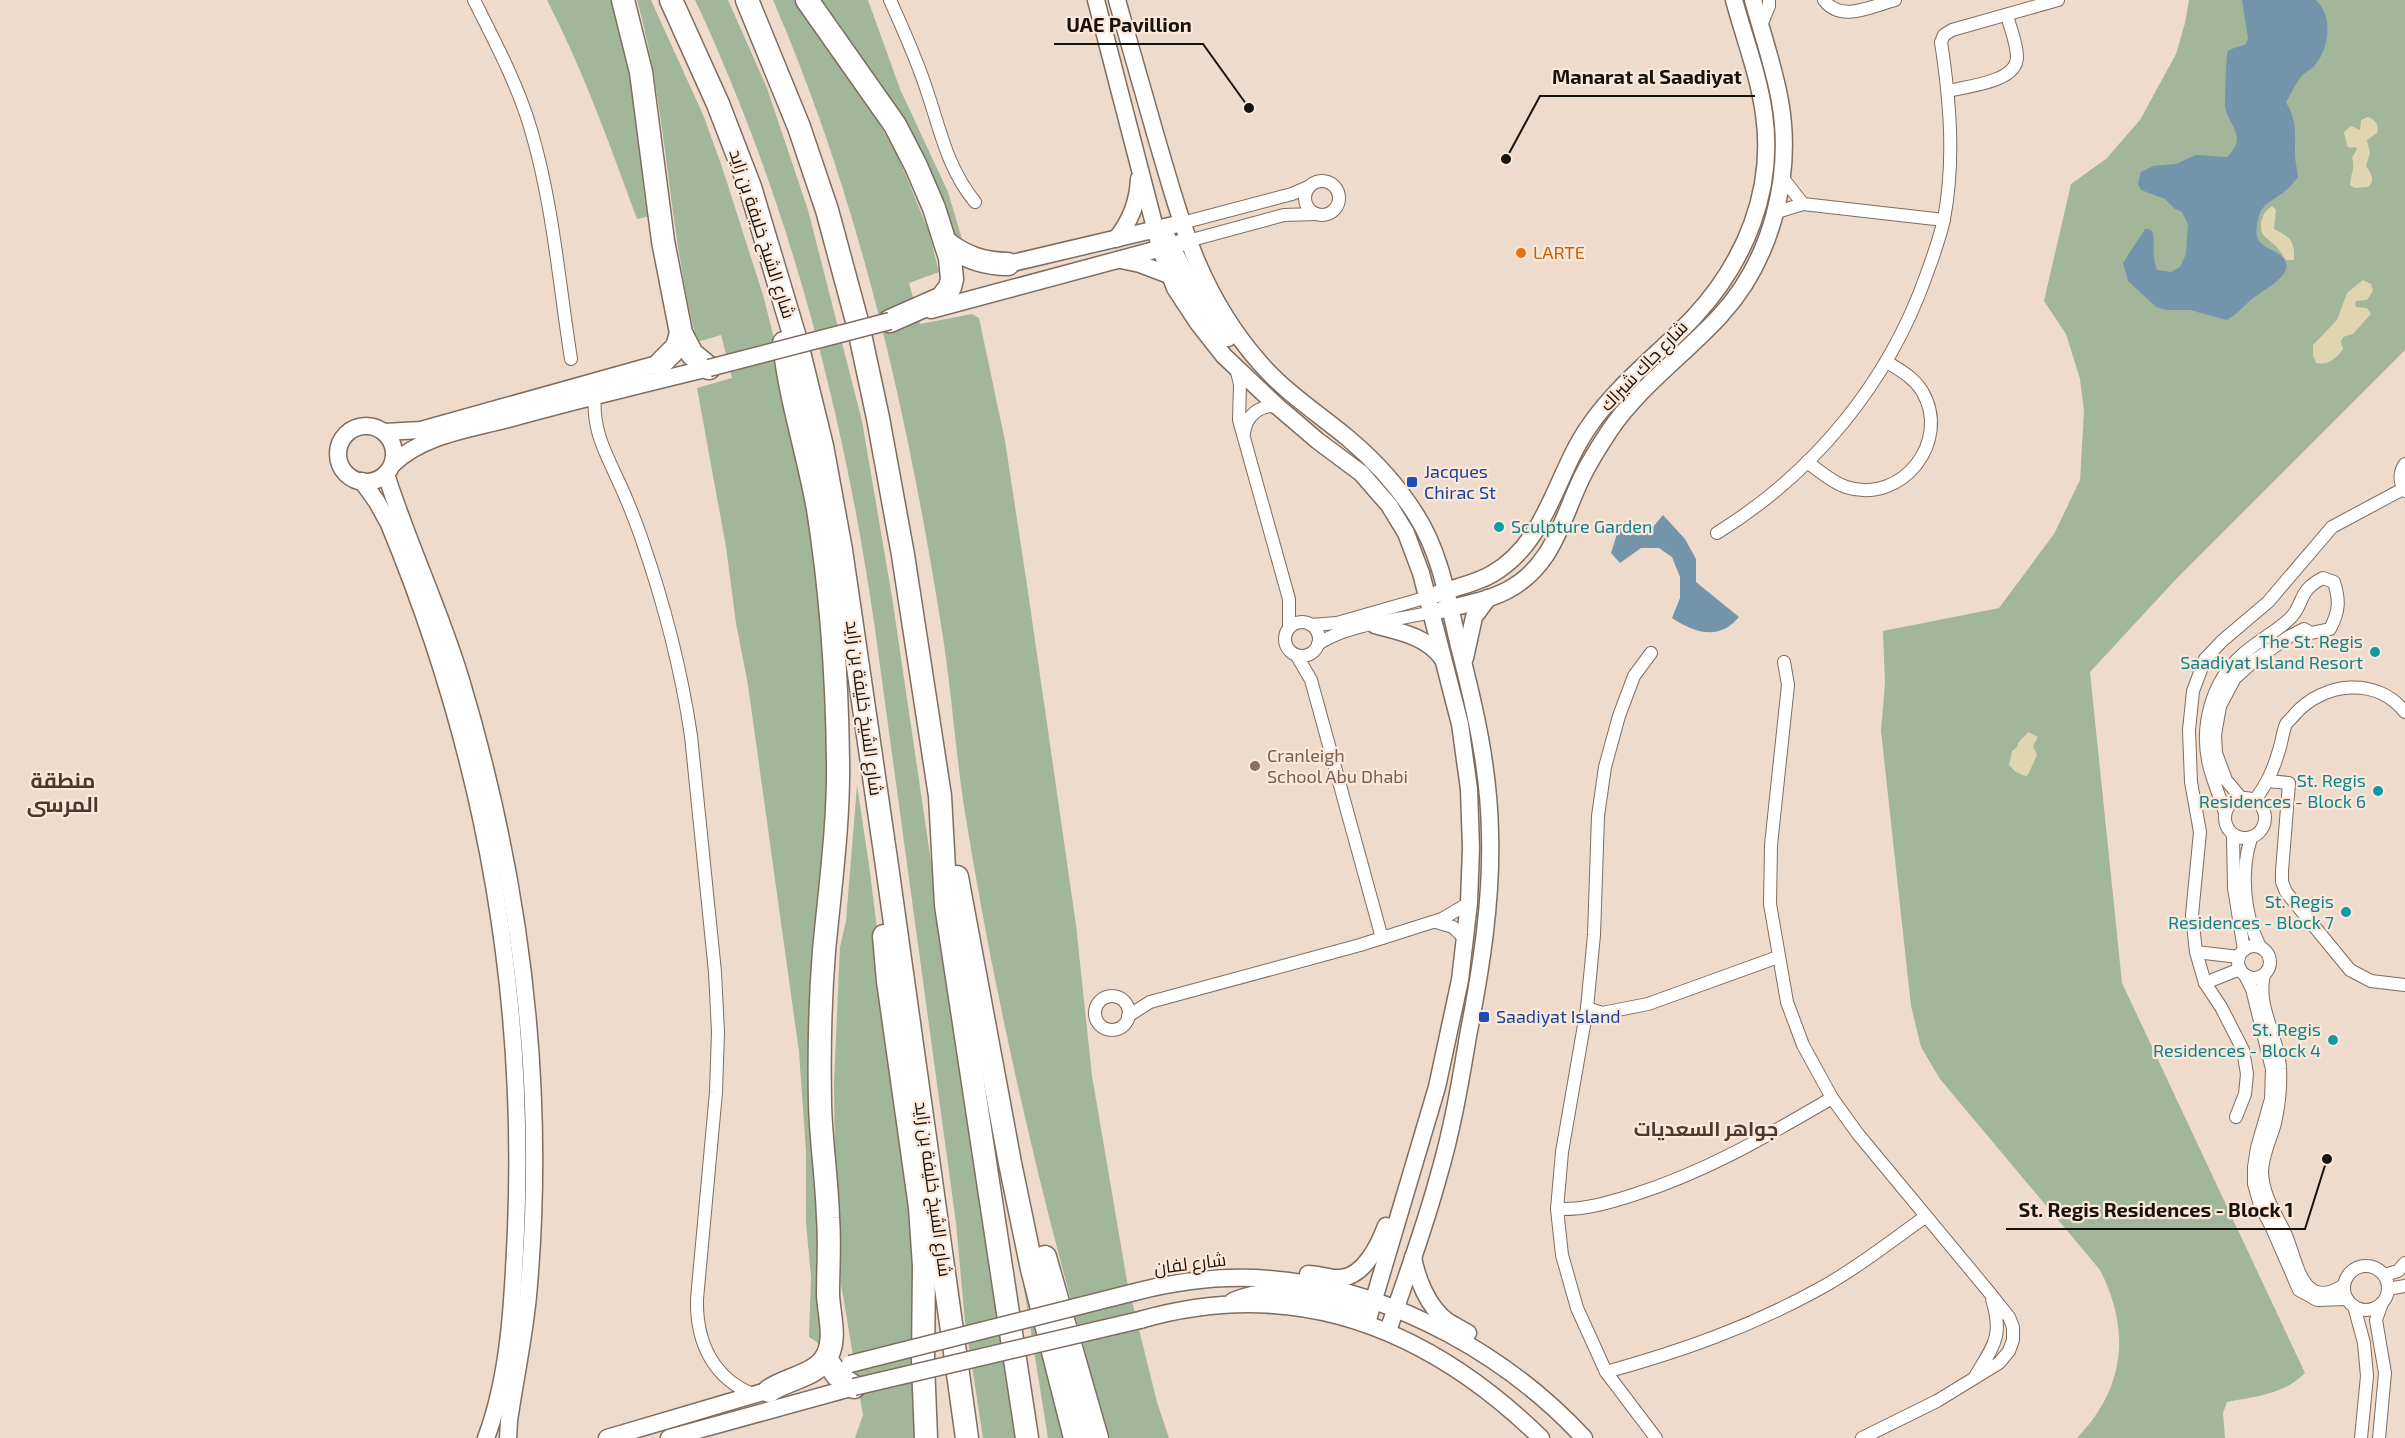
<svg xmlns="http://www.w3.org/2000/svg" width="2405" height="1438" font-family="'Exo 2',Cairo,sans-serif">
<rect width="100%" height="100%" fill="#efdbcc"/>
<g fill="#a2b69a">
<path d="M547 0H615L632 69 651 216 637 219C610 145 583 70 547 0Z"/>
<path d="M637 0H651L704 117 722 167 763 295 806 464 828 676 821 1345 809 1337 811 1277 806 1223V1151L799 1052 748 685 736 623 726 547 697 388 732 378 721 335 697 342C668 230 668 112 637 0Z"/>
<path d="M695 0H728L767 88 808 210 862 421 892 597 1016 1438H983L965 1321 956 1223 874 622C843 408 787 196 695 0Z"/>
<path d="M773 0H799L876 118 897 154 929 232 939 272 909 283 920 324 972 314 979 318 1005 441 1027 585 1076 925 1092 1076 1127 1281 1157 1402 1169 1438H1110C1048 1229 997 1016 963 800 955 744 951 687 942 631 908 415 860 201 773 0Z"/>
<path d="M820 0H868L900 89 948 192 962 239 956 238 935 181 906 122Z"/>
<path d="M2189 0H2405V350L2178 577 2090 672 2122 983 2305 1373C2283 1395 2257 1396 2227 1402L2223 1413 2225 1438H2077C2125 1388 2131 1331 2100 1270L1940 1079 1921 1047 1911 1006 1881 731 1885 683 1883 631 1999 608 2054 534 2080 480 2084 411 2080 379 2066 334 2044 301 2071 184 2106 159 2140 120 2176 54 2185 23Z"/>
<path d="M857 785 869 865 914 1219 924 1438H855L863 1415 841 1284 835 1167 834 1082 840 947 846 921Z"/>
<path d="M1019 1257 1069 1438H1048Z"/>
</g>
<g fill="#dfd5b1">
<path d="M2368 117C2376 120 2379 125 2377 133L2367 140 2370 153 2366 166C2371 173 2376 180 2368 187L2355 188 2350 185C2350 175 2356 168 2352 158L2357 149 2356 147 2350 148 2347 146 2344 132 2351 126 2360 130 2361 120Z"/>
<path d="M2272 206 2276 210 2274 229C2290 237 2295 240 2294 260H2286L2277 247 2263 235C2258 224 2262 213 2272 206Z"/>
<path d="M2363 280 2371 284 2373 291 2367 300 2356 301 2355 304 2356 307 2367 308 2371 314 2353 334 2343 337 2341 341 2343 349C2337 358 2328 366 2316 363L2313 355V345L2337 320 2347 293Z"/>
<path d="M2028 732 2038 737 2033 746 2037 755 2028 775 2025 776 2016 772 2009 765 2012 751 2017 747 2018 743Z"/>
</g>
<g fill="#7494ab">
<path d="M2242 0H2316C2333 16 2330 47 2315 65 2311 70 2305 72 2301 77 2295 84 2291 94 2286 102 2297 122 2295 130 2295 153 2295 161 2297 169 2298 177 2294 182 2290 187 2285 191 2276 199 2262 203 2259 216 2257 223 2255 233 2258 239 2261 246 2271 249 2277 253 2303 269 2268 287 2256 296 2246 303 2238 314 2227 320L2190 310H2167L2156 307 2128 281 2123 263 2145 229H2148L2152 231C2156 244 2151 255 2157 270L2171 272 2180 267 2186 254 2188 224 2182 212 2175 209 2165 199 2141 190 2138 184 2141 172 2153 166 2176 164 2196 155 2227 157C2249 136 2228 126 2225 106 2225 100 2226 53 2228 51 2233 47 2241 47 2246 44L2248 38Z"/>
<path d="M1663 515 1685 539 1696 559V582L1739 617C1719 641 1695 633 1672 618L1680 598V577L1672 557 1659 548H1641L1620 563 1611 553 1617 534 1625 521 1638 531 1653 527Z"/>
</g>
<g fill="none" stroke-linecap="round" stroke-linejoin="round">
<defs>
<g id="street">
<path d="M474 0C495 42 518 85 531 130 553 204 559 283 571 359"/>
<path d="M890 0C904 31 918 62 928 94 941 133 948 169 975 202"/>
<path d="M1824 0C1841 23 1872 6 1895 0"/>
<path d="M1760 28 1769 6V0"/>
<path d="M1949 91C1968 86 2017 82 2017 57 2017 43 2010 28 2007 15"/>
<path d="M1782 177 1803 204"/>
<circle cx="1322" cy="198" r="17"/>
<path d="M1774 213 1803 204 1944 220"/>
<path d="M1182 223 1292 194 1308 187"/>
<path d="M1188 241 1284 215 1316 214"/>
<path d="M1236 368 1240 384 1239 420 1289 599V627"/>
<path d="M595 396C592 427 604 450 617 478 626 497 634 517 641 537 664 603 681 668 691 736L715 972 718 1032 716 1092 697 1299C696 1342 713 1379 755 1395"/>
<path d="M1244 433C1246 416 1259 405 1277 406"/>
<path d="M1807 462C1820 471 1831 482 1846 487 1902 505 1952 441 1922 391 1913 377 1900 370 1887 362"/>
<path d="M2405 464C2399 472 2399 482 2405 491"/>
<path d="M1717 533C1814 473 1888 383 1926 276 1933 257 1940 238 1944 219 1955 160 1950 101 1941 42L1944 35 1952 30 2058 0"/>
<circle cx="1302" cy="639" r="17"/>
<path d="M1311 625 1337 623 1428 597"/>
<path d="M1318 644C1347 624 1398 620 1432 612"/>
<path d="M1651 653 1634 676 1619 716 1605 767 1598 816 1594 935 1587 1008 1562 1152 1557 1209 1562 1255 1577 1308 1606 1372 1656 1438"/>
<path d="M1297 656 1311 680 1382 938"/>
<path d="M1784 662 1788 685 1771 845 1770 904 1787 1002 1803 1045 1832 1098 1858 1134 1989 1292 2009 1317 2013 1327V1340L2009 1351 1999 1363 1937 1401 1862 1438"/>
<path d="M2268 781 2289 783 2282 871V882L2286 892 2350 970 2371 981 2405 985"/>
<circle cx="2245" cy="818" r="20"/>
<path d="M2254 801C2268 783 2274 768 2280 747 2282 740 2283 731 2286 724 2288 721 2293 717 2295 714 2324 682 2376 676 2405 712"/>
<path d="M2225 813C2220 797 2213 781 2209 765 2200 727 2211 682 2242 655 2255 643 2272 634 2286 622 2306 606 2295 592 2323 578L2334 582C2340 601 2339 612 2330 629L2311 633 2304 629 2290 636 2255 660 2235 678 2220 706 2215 735 2216 753 2226 780 2241 798"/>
<path d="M2233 835 2234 888 2244 950"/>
<path d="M2251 838C2240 872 2244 915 2260 947"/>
<path d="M1436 922 1453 927 1465 939"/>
<circle cx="2254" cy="962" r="16"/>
<path d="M2196 952 2239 957"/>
<path d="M2245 975 2252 989 2272 1069 2271 1099 2257 1148 2254 1167V1184L2260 1205 2272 1228 2299 1290 2317 1300 2347 1299"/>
<path d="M2264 975C2256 1007 2279 1037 2280 1069 2281 1087 2279 1105 2275 1123 2271 1139 2262 1155 2262 1172 2263 1195 2274 1211 2284 1231 2297 1257 2300 1314 2344 1285"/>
<path d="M2205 983 2240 969"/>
<circle cx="1112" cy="1013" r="17"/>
<path d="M1587 1008 1602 1013 1648 1004 1778 957"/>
<path d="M1128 1016 1150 1002 1360 945 1442 919 1469 903"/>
<path d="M2236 1117 2245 1094 2247 1074 2243 1050 2221 1007 2205 983 2196 952 2192 915 2200 832 2191 782 2189 730 2193 691 2205 659 2222 641 2268 602 2332 527 2403 489"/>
<path d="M1557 1209C1584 1210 1608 1203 1633 1195 1706 1172 1767 1136 1832 1098"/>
<circle cx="2366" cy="1288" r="22"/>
<path d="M2384 1275 2398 1271 2405 1263"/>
<path d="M2388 1289 2405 1286"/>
<path d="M2354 1306 2364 1343 2367 1376 2361 1438"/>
<path d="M1606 1372C1682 1351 1750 1327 1819 1289 1856 1269 1891 1241 1925 1217"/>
<path d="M1976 1375C1995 1344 2003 1335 1992 1299"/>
<path d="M2379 1438 2385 1373 2376 1320 2382 1303"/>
</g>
<g id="secondary">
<path d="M1096 0 1160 247 1175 288 1198 323 1224 356 1277 406 1318 441 1361 473 1389 505 1406 533 1421 573 1460 724 1469 789 1471 848 1469 903 1460 980 1437 1087 1367 1323"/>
<path d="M1117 0C1130 47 1144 93 1157 140 1182 225 1200 295 1260 363 1286 393 1319 414 1349 439 1375 461 1398 486 1416 515 1441 554 1448 601 1459 646 1475 708 1489 769 1490 833 1492 901 1481 969 1468 1036 1460 1084 1452 1131 1438 1178 1424 1230 1405 1280 1388 1331"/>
<path d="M1167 237 1193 289 1228 338"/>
<path d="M1116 239C1130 222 1138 201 1139 179"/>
<path d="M1121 260 1140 264 1169 275"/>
<path d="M1008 264 1182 223"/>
<path d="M931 310 1188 241"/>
<circle cx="366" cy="454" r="28"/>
<path d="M385 432 421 430 661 363"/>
<path d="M393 464C424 434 472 429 512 418 577 400 643 384 709 368"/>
<path d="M386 474C408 544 440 610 461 680 521 880 547 1087 528 1296 524 1338 515 1379 509 1421L508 1438"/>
<path d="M362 481 377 502 389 524C483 751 526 985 516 1230 513 1297 510 1375 486 1438"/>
<path d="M1437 594C1455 587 1475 584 1492 574 1548 542 1555 474 1590 425 1619 383 1659 354 1694 317 1745 262 1775 190 1764 114 1759 76 1744 37 1734 0"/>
<path d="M1441 610C1463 605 1486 601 1506 591 1553 567 1561 521 1582 477 1590 461 1600 445 1610 430 1639 387 1684 355 1720 316 1772 260 1793 175 1780 101 1774 67 1762 33 1753 0"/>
<path d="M1375 625C1400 632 1426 636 1442 658"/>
<path d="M1465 658 1474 617 1488 598"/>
<path d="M1413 1257C1417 1279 1428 1307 1447 1321 1453 1325 1461 1329 1468 1333"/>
<path d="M1308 1274C1319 1274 1330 1279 1341 1278 1364 1276 1379 1245 1386 1226"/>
<path d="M1135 1292C1185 1279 1237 1274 1288 1281 1398 1294 1509 1357 1584 1438"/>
<path d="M1233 1301C1276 1283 1314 1296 1356 1308"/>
<path d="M1140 1320C1296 1275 1429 1329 1541 1438"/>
<path d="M607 1438 780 1387"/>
<path d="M669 1438 854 1387"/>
</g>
<g id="highway">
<path d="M623 0 641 72 663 241 681 333 677 347 661 363"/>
<path d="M671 0 718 104 750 187 797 344 822 446 841 550 887 866 967 1438"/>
<path d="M747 0 799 127 827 210 858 325 878 418 903 555 940 796 946 905 1027 1438"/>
<path d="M807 0 895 125 916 166 934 208 950 258 952 279 950 287 942 298 890 321"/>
<path d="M945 242C964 257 983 264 1008 264"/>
<path d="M681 333 692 354 709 368"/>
<path d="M957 877 1010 1163 1032 1269 1075 1438"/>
<path d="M884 936 888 981 920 1207 924 1266 923 1363 926 1438"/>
<path d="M1045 1257 1097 1438"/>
<path d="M826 1359 837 1375 854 1387"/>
<path d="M769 1391C787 1378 819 1376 828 1354 836 1337 829 1314 828 1295 828 1269 830 1244 828 1218 827 1180 821 1142 820 1104 819 1053 820 1001 824 951 830 887 839 824 838 760 837 677 831 591 818 509 808 453 790 399 784 343"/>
</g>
</defs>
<use href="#street" stroke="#7f6d60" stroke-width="14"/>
<use href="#secondary" stroke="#7f6d60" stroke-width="19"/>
<use href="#highway" stroke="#7f6d60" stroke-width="25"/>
<use href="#street" stroke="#fff" stroke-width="12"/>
<use href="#secondary" stroke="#fff" stroke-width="16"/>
<use href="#highway" stroke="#fff" stroke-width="22"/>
<defs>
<g id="secondary-bridge">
<path d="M709 368 890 321"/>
<path d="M850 1364 1135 1292"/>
<path d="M854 1387 1140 1320"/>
</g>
</defs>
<use href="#secondary-bridge" stroke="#7f6d60" stroke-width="19" stroke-linecap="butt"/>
<use href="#secondary-bridge" stroke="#fff" stroke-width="16"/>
</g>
<circle fill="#e8710a" stroke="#fce8d9" stroke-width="2" cx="1521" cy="253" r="6"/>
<g fill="#1a4fb4" stroke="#fce8d9" stroke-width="2">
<rect x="1406" y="476" width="12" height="12" rx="3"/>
<rect x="1478" y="1011" width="12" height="12" rx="3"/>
</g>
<g fill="#0f9aa8" stroke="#fce8d9" stroke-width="2">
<circle cx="1499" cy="527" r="6"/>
<circle cx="2375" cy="652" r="6"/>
<circle cx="2378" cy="791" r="6"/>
<circle cx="2346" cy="912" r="6"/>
<circle cx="2333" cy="1040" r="6"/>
</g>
<circle fill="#8d6e63" stroke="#fce8d9" stroke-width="2" cx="1255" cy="766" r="6"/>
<g text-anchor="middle" stroke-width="4.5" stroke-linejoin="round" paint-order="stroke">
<g font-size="18" fill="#18120c" stroke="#fce8d9">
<text transform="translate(762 234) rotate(72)" y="6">شارع الشيخ خليفة بن زايد</text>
<text transform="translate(1644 366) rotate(-46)" y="6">شارع جاك شيراك</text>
<text transform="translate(864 708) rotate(82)" y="6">شارع الشيخ خليفة بن زايد</text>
<text transform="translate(933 1189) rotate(82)" y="6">شارع الشيخ خليفة بن زايد</text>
<text transform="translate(1190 1264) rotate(-7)" y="6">شارع لفان</text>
</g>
<g font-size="18" fill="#c56008" stroke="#fce8d9" text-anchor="start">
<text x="1533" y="259">LARTE</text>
</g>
<g font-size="18" fill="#164399" stroke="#fce8d9" text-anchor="start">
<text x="1424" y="478">Jacques<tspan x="1424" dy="21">Chirac St</tspan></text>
<text x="1496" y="1023">Saadiyat Island</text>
</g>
<g font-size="18" fill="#0d838f" stroke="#fce8d9" text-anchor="end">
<text x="1511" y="533" text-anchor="start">Sculpture Garden</text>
<text x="2363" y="648">The St. Regis<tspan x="2363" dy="21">Saadiyat Island Resort</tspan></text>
<text x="2366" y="787">St. Regis<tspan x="2366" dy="21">Residences - Block 6</tspan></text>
<text x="2334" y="908">St. Regis<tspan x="2334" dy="21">Residences - Block 7</tspan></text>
<text x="2321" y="1036">St. Regis<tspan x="2321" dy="21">Residences - Block 4</tspan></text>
</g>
<g font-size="18" fill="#785e54" stroke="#fce8d9" text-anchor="start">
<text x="1267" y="762">Cranleigh<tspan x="1267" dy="21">School Abu Dhabi</tspan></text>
</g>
<g font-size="20" font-weight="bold" fill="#4a3a2e" stroke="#fce8d9">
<text x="1706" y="1136">جواهر السعديات</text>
</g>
<g font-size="21" font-weight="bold" fill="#4a3a2e" stroke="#fce8d9">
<text x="63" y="788">منطقة<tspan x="63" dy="24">المرسى</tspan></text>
</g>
</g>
<path fill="none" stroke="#18120c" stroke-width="2" d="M1249 108L1203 44H1054M1506 159L1540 96H1755M2327 1159L2305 1229H2006"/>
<g fill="#18120c" stroke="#fce8d9" stroke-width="2">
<circle cx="1249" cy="108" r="6"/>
<circle cx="1506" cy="159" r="6"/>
<circle cx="2327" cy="1159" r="6"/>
</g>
<g font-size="20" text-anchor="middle" font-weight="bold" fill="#18120c" stroke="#fce8d9" stroke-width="4.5" stroke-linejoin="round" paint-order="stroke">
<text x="1129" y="32">UAE Pavillion</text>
<text x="1647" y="84">Manarat al Saadiyat</text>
<text x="2156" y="1217">St. Regis Residences - Block 1</text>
</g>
</svg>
